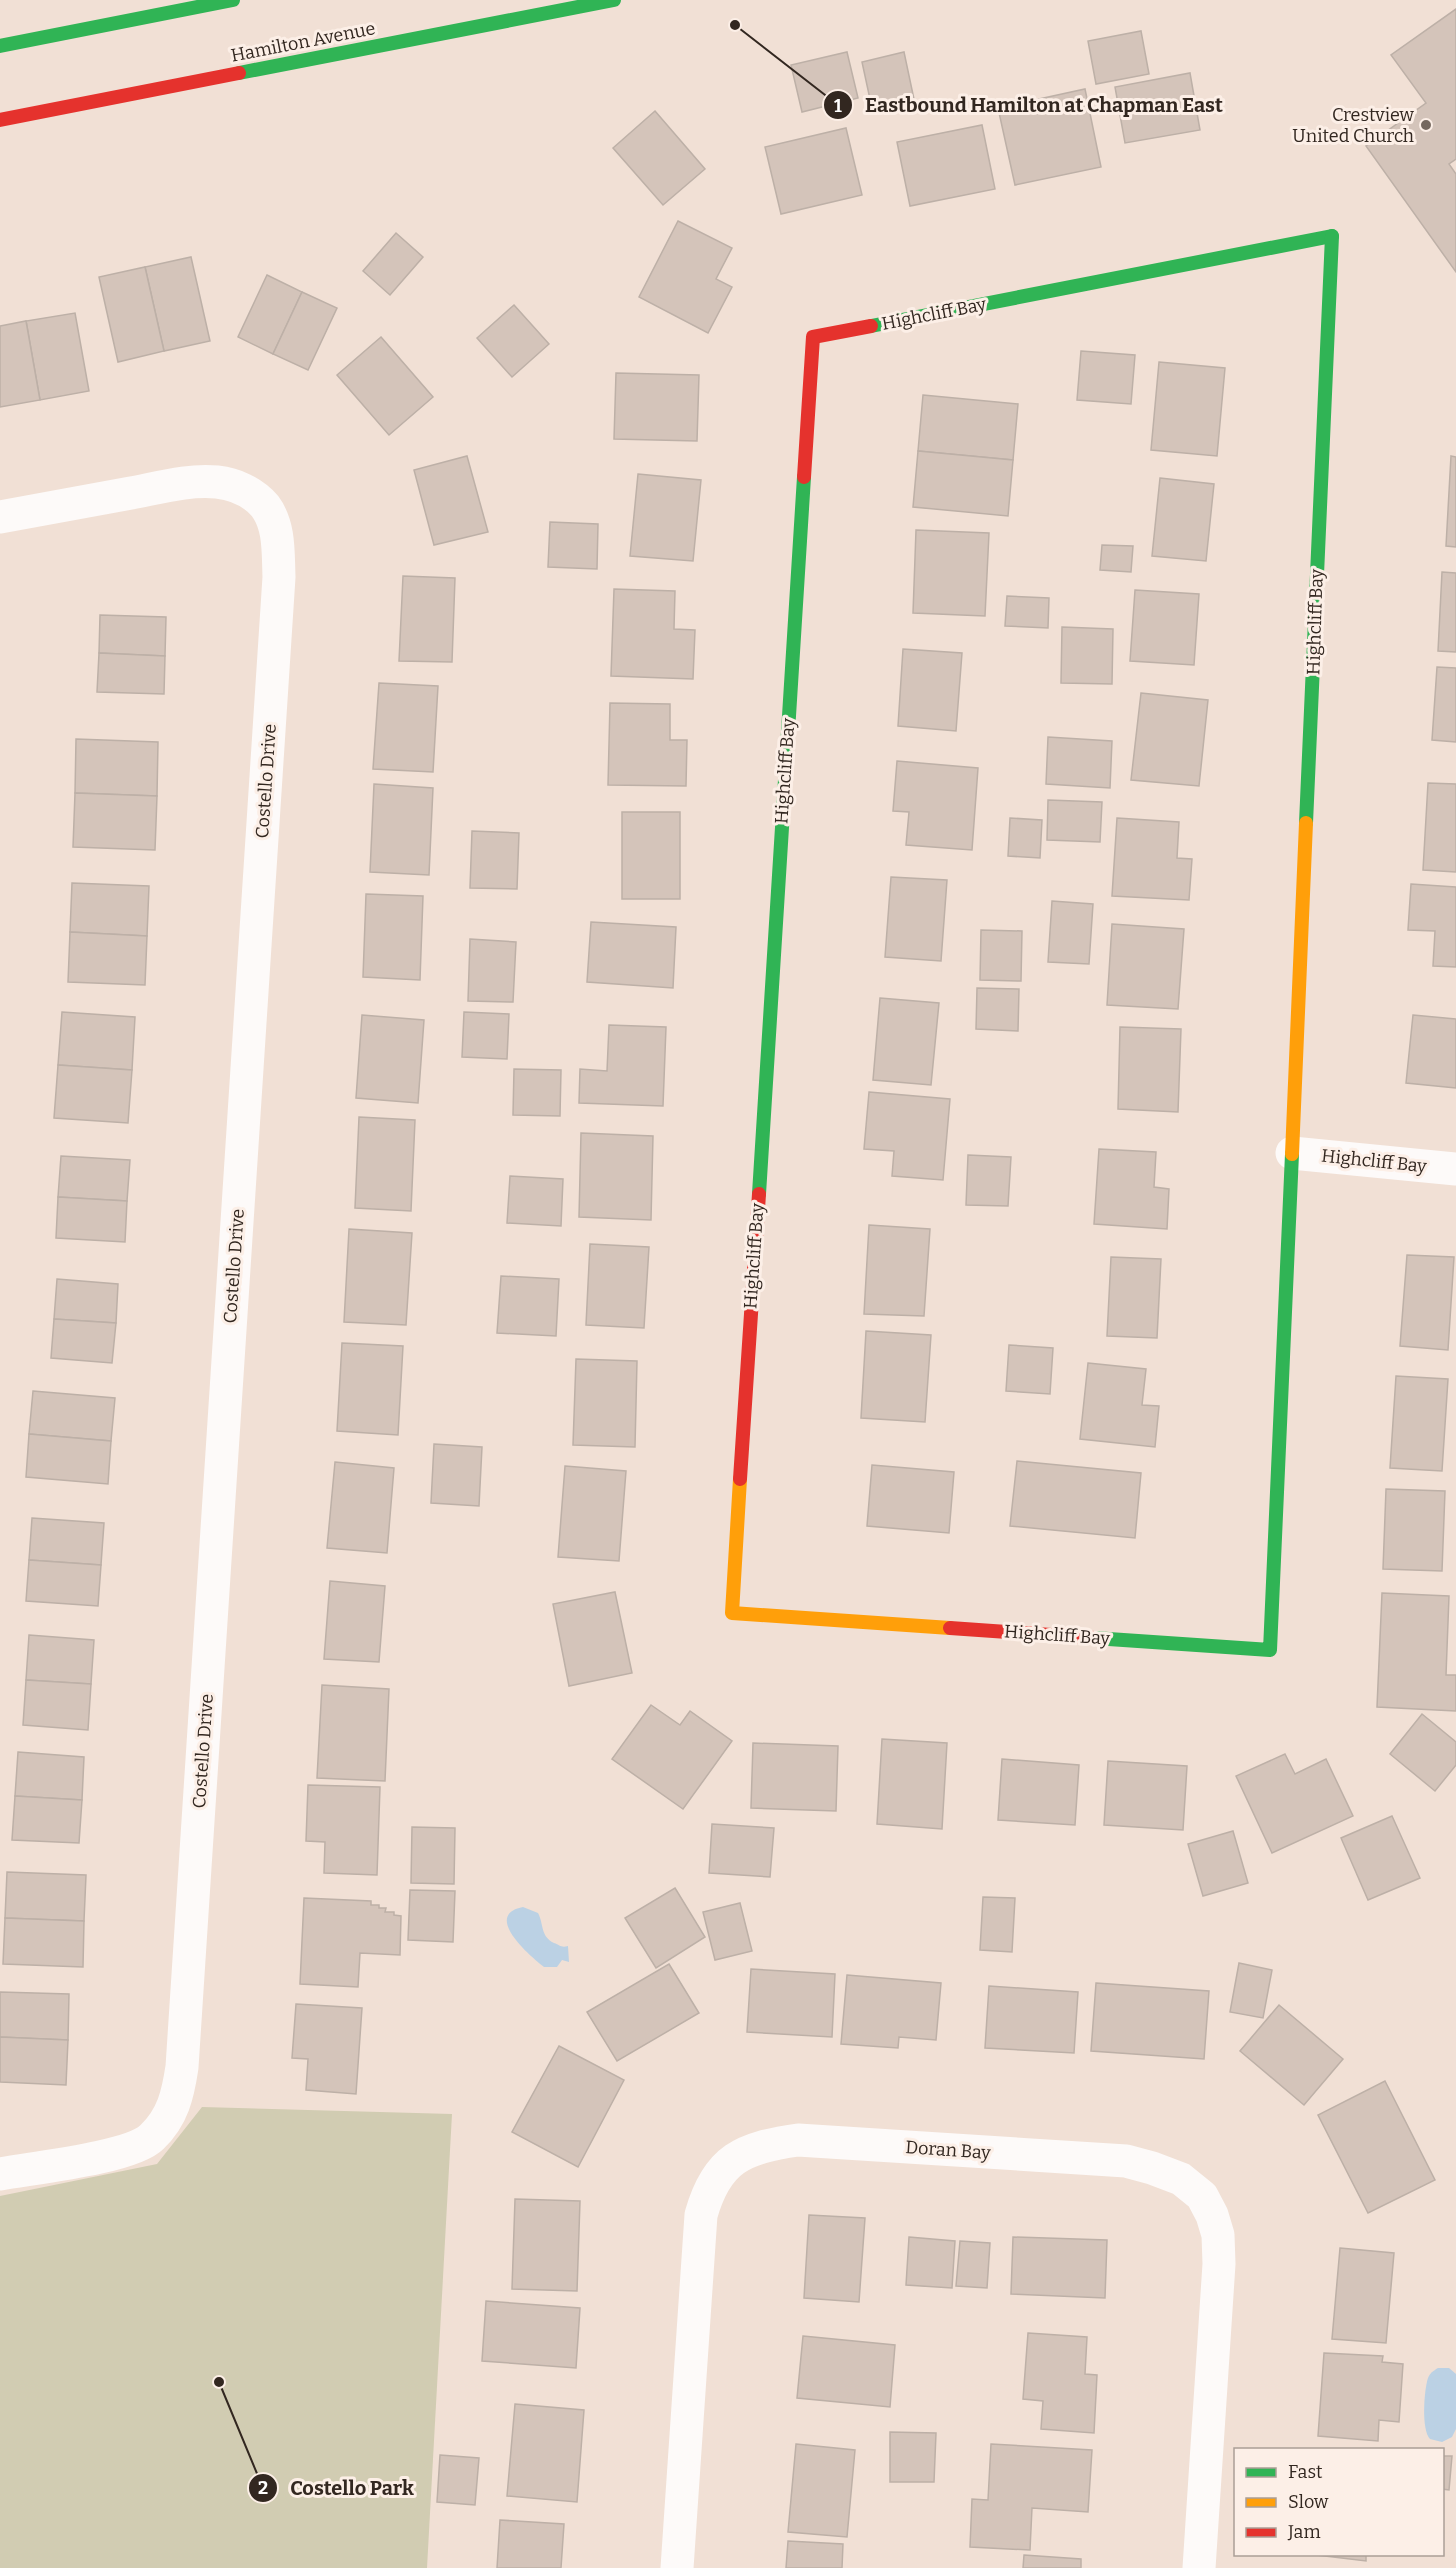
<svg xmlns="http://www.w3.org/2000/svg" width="1456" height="2568" font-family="Bitter,serif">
<rect width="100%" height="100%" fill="#f1e0d5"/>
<path fill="#d1ccb2" d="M202 2107 452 2114 427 2568H0V2196L157 2164Z"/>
<g fill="#bbd1e4">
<path d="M523 1907 538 1913C544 1924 540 1936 554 1943 560 1945 561 1948 568 1946L569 1962 562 1960 557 1967H544C530 1956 482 1915 523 1907Z"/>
<path d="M1438 2368H1449L1456 2374V2429L1452 2437 1442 2442 1430 2439C1421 2430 1424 2390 1428 2378 1430 2373 1433 2371 1438 2368Z"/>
</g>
<g fill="#d4c4ba" stroke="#bdb0a7" stroke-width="1.5">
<path d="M1456 9V159L1449 164 1456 174V272L1366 146 1426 103 1391 55Z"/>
<path d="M1141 31 1149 74 1096 84 1088 41Z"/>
<path d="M847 52 858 98 802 112 791 65Z"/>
<path d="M904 52 915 104 873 113 862 62Z"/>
<path d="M1190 73 1200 130 1125 143 1115 87Z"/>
<path d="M1085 89 1101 167 1015 185 998 108Z"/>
<path d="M655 111 705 169 663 205 613 148Z"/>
<path d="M982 125 995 189 910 206 897 142Z"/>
<path d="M846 128 862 195 781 214 765 147Z"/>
<path d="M678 221 732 248 716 279 732 287 708 333 639 297Z"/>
<path d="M396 233 423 257 390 295 363 271Z"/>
<path d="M191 257 210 341 164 351 145 267Z"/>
<path d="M145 267 164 351 118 362 99 277Z"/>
<path d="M267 275 302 292 273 354 238 337Z"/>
<path d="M302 292 337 308 308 370 273 354Z"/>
<path d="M514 305 549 344 512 377 477 338Z"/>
<path d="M75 313 89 391 40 400 26 321Z"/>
<path d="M26 321 40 400 0 407V326Z"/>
<path d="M381 337 433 397 389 435 337 375Z"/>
<path d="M1081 351 1135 355 1131 404 1077 400Z"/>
<path d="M1159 362 1225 368 1217 456 1151 450Z"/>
<path d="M616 373 699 375 697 441 614 439Z"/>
<path d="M923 395 1018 404 1013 460 918 451Z"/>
<path d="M918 451 1013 460 1008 516 913 507Z"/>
<path d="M467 456 488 532 434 545 414 470Z"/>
<path d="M1451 456 1456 457V547L1446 546Z"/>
<path d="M638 474 701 480 693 561 630 556Z"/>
<path d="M1160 478 1214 484 1206 561 1152 556Z"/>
<path d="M550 522 598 524 597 569 548 567Z"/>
<path d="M916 530 989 533 985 616 913 613Z"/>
<path d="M1102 545 1133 546 1131 572 1100 570Z"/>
<path d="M1442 572 1456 573V652L1438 651Z"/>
<path d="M403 576 455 578 452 662 399 661Z"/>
<path d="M614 589 675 591 674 629 695 630 693 679 611 676Z"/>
<path d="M1135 590 1199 594 1194 665 1130 661Z"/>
<path d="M1007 596 1049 598 1048 628 1005 626Z"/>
<path d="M100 615 166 617 165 656 99 653Z"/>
<path d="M1062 627 1113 629 1112 684 1061 683Z"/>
<path d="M903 649 962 653 956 731 898 726Z"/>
<path d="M99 653 165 656 164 694 97 692Z"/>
<path d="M1437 667 1456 668V742L1432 740Z"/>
<path d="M379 683 438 686 433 772 373 769Z"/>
<path d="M1141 693 1208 700 1199 786 1131 780Z"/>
<path d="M610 703 670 704V740H687L686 786 608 785Z"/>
<path d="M1048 737 1112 741 1110 788 1046 784Z"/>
<path d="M76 739 158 742 157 796 75 793Z"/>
<path d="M897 761 978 768 972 850 906 845 909 812 893 811Z"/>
<path d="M1428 783 1456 784V872L1423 870Z"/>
<path d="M374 784 433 788 429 875 370 872Z"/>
<path d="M75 793 157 796 155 850 73 847Z"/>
<path d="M1048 800 1102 802 1100 842 1047 840Z"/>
<rect x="622" y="812" width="58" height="87"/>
<path d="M1010 818 1042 820 1040 858 1008 856Z"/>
<path d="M1117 818 1179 822 1177 858 1192 859 1189 900 1112 896Z"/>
<path d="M472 831 519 833 517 889 470 888Z"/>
<path d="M891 877 947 880 941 961 885 957Z"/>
<path d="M72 883 149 886 147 936 70 932Z"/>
<path d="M1411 884 1456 887V967L1433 966 1435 931 1408 930Z"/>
<path d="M366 894 423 896 420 980 363 977Z"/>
<path d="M1052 901 1093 904 1089 964 1048 962Z"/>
<path d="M591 922 676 927 673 988 587 982Z"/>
<path d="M1112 924 1184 929 1178 1009 1107 1005Z"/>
<path d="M981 930 1022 931 1021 981 980 980Z"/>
<path d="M70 932 147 936 145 985 68 982Z"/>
<path d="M470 939 516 942 513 1002 468 1001Z"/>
<path d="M977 988 1019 989 1018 1031 976 1029Z"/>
<path d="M880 998 939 1003 931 1085 873 1080Z"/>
<path d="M62 1012 135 1017 132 1070 58 1065Z"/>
<path d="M464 1012 509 1014 507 1059 462 1057Z"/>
<path d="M362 1015 424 1020 418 1103 356 1098Z"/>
<path d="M1413 1015 1456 1019V1088L1406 1083Z"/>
<path d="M609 1025 666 1027 663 1106 579 1103 580 1069 607 1071Z"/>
<path d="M1120 1027 1181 1029 1178 1112 1118 1109Z"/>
<path d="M58 1065 132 1070 128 1123 54 1118Z"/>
<path d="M514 1069 561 1070 560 1116 513 1115Z"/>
<path d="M869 1092 950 1099 943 1180 892 1176 894 1151 864 1149Z"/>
<path d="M359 1117 415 1120 411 1211 355 1208Z"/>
<path d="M581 1133 653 1136 651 1220 579 1217Z"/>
<path d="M1099 1149 1156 1152 1154 1187 1169 1189 1167 1229 1094 1224Z"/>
<path d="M968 1155 1011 1157 1008 1206 966 1205Z"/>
<path d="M61 1156 130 1160 127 1201 58 1197Z"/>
<path d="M510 1176 563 1179 561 1226 507 1223Z"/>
<path d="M58 1197 127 1201 125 1242 56 1238Z"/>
<path d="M869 1225 930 1229 924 1316 864 1314Z"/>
<path d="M349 1229 412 1233 406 1325 344 1322Z"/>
<path d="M590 1244 649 1247 644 1328 586 1325Z"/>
<path d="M1407 1255 1454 1257 1448 1350 1400 1346Z"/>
<path d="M1111 1257 1161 1259 1157 1338 1107 1336Z"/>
<path d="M501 1276 559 1279 556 1336 497 1333Z"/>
<path d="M57 1279 118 1284 116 1323 54 1319Z"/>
<path d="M54 1319 116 1323 112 1363 51 1358Z"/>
<path d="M866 1331 931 1335 925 1422 861 1418Z"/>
<path d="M342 1343 403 1346 398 1435 337 1431Z"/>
<path d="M1009 1345 1053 1348 1050 1394 1006 1391Z"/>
<path d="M576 1359 637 1361 635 1447 573 1445Z"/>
<path d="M1088 1363 1146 1369 1142 1405 1159 1406 1155 1447 1080 1439Z"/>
<path d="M1396 1376 1448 1379 1442 1471 1390 1468Z"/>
<path d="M33 1391 115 1398 111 1441 29 1434Z"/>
<path d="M29 1434 111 1441 108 1484 26 1477Z"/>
<path d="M434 1444 482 1447 479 1506 431 1503Z"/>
<path d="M1017 1461 1141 1473 1135 1538 1010 1526Z"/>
<path d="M335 1462 394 1468 387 1553 327 1548Z"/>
<path d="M872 1465 954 1472 949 1533 867 1526Z"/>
<path d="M565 1466 626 1471 619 1561 558 1557Z"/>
<path d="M1386 1489 1445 1491 1442 1571 1383 1569Z"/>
<path d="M32 1518 104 1523 101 1565 29 1560Z"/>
<path d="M29 1560 101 1565 98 1606 26 1601Z"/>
<path d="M330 1581 385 1586 379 1662 324 1659Z"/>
<path d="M615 1592 632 1673 569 1686 553 1604Z"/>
<path d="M1382 1593 1449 1596 1446 1675H1456V1711L1377 1707Z"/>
<path d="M29 1635 94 1640 91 1684 26 1680Z"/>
<path d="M26 1680 91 1684 88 1730 23 1725Z"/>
<path d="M322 1685 389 1689 385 1781 317 1778Z"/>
<path d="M651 1705 680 1725 690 1711 732 1741 683 1809 612 1759Z"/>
<path d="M1422 1714 1456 1742V1765L1435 1791 1390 1754Z"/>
<path d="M882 1739 947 1743 942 1829 877 1824Z"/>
<path d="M753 1743 838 1746 836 1811 751 1808Z"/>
<path d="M18 1752 84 1757 82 1800 15 1796Z"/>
<path d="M1285 1754 1295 1774 1326 1759 1353 1816 1272 1853 1236 1776Z"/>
<path d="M1002 1759 1079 1765 1075 1825 998 1820Z"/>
<path d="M1108 1761 1187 1766 1183 1830 1104 1825Z"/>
<path d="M308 1785 380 1787 377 1875 324 1873 325 1842 306 1841Z"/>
<path d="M15 1796 82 1800 79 1843 12 1840Z"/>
<path d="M1392 1816 1420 1878 1368 1900 1341 1838Z"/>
<path d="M712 1824 774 1828 770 1877 709 1873Z"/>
<path d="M412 1827 455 1828 454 1884 411 1883Z"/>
<path d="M1233 1831 1248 1883 1203 1896 1188 1844Z"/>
<path d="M7 1872 86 1875 84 1921 5 1918Z"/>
<path d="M675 1888 705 1937 656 1968 625 1918Z"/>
<path d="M410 1890 455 1891 453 1942 408 1940Z"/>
<path d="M983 1897 1015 1898 1012 1952 980 1950Z"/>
<path d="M304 1898 371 1901V1905H379V1908H386L385 1912H394V1915L401 1916 400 1955 360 1953 358 1987 300 1984Z"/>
<path d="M740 1903 752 1951 715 1960 703 1912Z"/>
<path d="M5 1918 84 1921 83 1967 3 1964Z"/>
<path d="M1239 1963 1272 1970 1263 2018 1230 2012Z"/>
<path d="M669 1964 699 2013 617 2061 587 2012Z"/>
<path d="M751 1969 835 1974 832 2037 747 2032Z"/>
<path d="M847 1975 941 1983 936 2040 899 2037 898 2048 841 2044Z"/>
<path d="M1096 1983 1209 1991 1204 2059 1091 2051Z"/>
<path d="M989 1986 1078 1992 1074 2053 985 2048Z"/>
<path d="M0 1992 69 1994 68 2040 0 2037Z"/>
<path d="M296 2004 362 2008 356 2094 306 2090 308 2059 292 2058Z"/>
<path d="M1279 2005 1343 2059 1304 2105 1240 2051Z"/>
<path d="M0 2037 68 2040 66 2085 0 2082Z"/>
<path d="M559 2046 624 2080 578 2167 512 2132Z"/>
<path d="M1385 2081 1435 2180 1368 2213 1318 2115Z"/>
<path d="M515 2199 580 2201 577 2291 512 2289Z"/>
<path d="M809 2215 865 2218 859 2302 804 2298Z"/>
<path d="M909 2237 955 2241 952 2288 906 2285Z"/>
<path d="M1013 2237 1107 2240 1105 2298 1011 2294Z"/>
<path d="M960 2241 990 2243 987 2288 956 2286Z"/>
<path d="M1340 2248 1394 2253 1386 2343 1332 2339Z"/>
<path d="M486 2301 580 2308 576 2368 482 2361Z"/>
<path d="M1028 2333 1087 2337 1085 2374 1097 2375 1094 2433 1041 2429 1043 2401 1023 2399Z"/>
<path d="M803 2336 895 2345 890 2407 797 2398Z"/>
<path d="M1324 2353 1383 2356 1382 2362 1403 2364 1399 2422 1379 2420 1378 2441 1318 2436Z"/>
<path d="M515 2404 584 2410 577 2502 507 2496Z"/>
<path d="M890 2432 936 2433 934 2482H890Z"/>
<path d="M796 2444 855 2450 847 2537 788 2532Z"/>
<path d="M991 2444 1092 2450 1088 2512 1032 2508 1030 2550 970 2547 972 2499 988 2500Z"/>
<path d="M440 2455 479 2458 475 2505 437 2502Z"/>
<path d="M1442 2456H1452L1449 2490 1442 2489Z"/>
<path d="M500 2520 564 2524 561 2568H497Z"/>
<path d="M788 2541 843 2544 842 2568H786Z"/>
<path d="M1308 2554H1366V2561Z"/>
<path d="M1024 2555 1081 2559V2568H1023Z"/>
</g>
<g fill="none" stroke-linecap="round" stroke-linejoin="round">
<g stroke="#fdfaf9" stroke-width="33">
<path d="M0 517C44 509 87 501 131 493 158 488 189 479 217 482 235 484 253 492 265 506 280 526 278 553 279 577L182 2067C178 2094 173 2117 152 2137 131 2158 32 2168 0 2174"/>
<path d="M1292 1153 1456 1169"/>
<path d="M677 2568 701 2215C717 2158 743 2148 798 2140L1126 2161 1152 2168 1181 2179 1202 2196 1212 2215 1218 2235 1219 2264 1199 2568"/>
</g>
<g stroke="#30b455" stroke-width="14">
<path d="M0 46 233 0"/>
<path d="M239 73 614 0"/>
<path d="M871 326 1332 236"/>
<path d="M1306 823 1332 236"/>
<path d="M759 1194 804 477"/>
<path d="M1094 1638 1270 1650 1292 1154"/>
</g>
<g stroke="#ff9f0a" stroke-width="14">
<path d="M1292 1154 1306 823"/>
<path d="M740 1479 732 1613 950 1628"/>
</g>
<g stroke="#e5322d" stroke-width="14">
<path d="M0 120 239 73"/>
<path d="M804 477 813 337 871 326"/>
<path d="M740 1479 759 1194"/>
<path d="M950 1628 1094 1638"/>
</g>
</g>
<circle fill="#75685f" stroke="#fcefe7" stroke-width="2" cx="1426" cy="125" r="6"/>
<g text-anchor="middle" stroke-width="6" stroke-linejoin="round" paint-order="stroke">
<g font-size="18" fill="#322720" stroke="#fcefe7">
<text transform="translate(303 42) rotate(-11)" y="6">Hamilton Avenue</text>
<text transform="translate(934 314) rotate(-11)" y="6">Highcliff Bay</text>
<text transform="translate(1315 622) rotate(-88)" y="6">Highcliff Bay</text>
<text transform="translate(785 771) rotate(-86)" y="6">Highcliff Bay</text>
<text transform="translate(266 781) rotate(-86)" y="6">Costello Drive</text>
<text transform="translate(1374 1161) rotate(6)" y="6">Highcliff Bay</text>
<text transform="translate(754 1256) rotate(-86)" y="6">Highcliff Bay</text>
<text transform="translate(234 1266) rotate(-86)" y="6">Costello Drive</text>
<text transform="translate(1057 1635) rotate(4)" y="6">Highcliff Bay</text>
<text transform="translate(203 1751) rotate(-86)" y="6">Costello Drive</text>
<text transform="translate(948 2150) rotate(4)" y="6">Doran Bay</text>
</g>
<g font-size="18" fill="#322720" stroke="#fcefe7" text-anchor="end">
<text x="1414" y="121">Crestview<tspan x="1414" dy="21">United Church</tspan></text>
</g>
</g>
<path fill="none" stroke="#322720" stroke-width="2" d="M735 25L838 105M219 2382L263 2488"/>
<g fill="#322720" stroke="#fcefe7" stroke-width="2">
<circle cx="735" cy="25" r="6"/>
<circle cx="219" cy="2382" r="6"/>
<circle cx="838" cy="105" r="15"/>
<circle cx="263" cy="2488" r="15"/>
</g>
<g font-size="18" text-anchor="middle" font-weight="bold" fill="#fff">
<text x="838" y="112">1</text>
<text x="263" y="2494">2</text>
</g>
<g font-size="20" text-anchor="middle" font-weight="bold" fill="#322720" stroke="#fcefe7" stroke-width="6" stroke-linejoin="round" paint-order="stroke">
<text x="1044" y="112">Eastbound Hamilton at Chapman East</text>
<text x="352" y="2495">Costello Park</text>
</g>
<rect x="1234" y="2448" width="210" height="108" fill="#fcefe7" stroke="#ab9f97" stroke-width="1.5"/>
<rect x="1246" y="2468" width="30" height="9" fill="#30b455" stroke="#ab9f97" stroke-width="1.5"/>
<text x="1288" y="2478" font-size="18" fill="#322720">Fast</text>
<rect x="1246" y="2498" width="30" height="9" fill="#ff9f0a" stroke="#ab9f97" stroke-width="1.5"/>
<text x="1288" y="2508" font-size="18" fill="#322720">Slow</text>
<rect x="1246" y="2528" width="30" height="9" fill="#e5322d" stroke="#ab9f97" stroke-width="1.5"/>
<text x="1288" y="2538" font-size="18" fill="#322720">Jam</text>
</svg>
